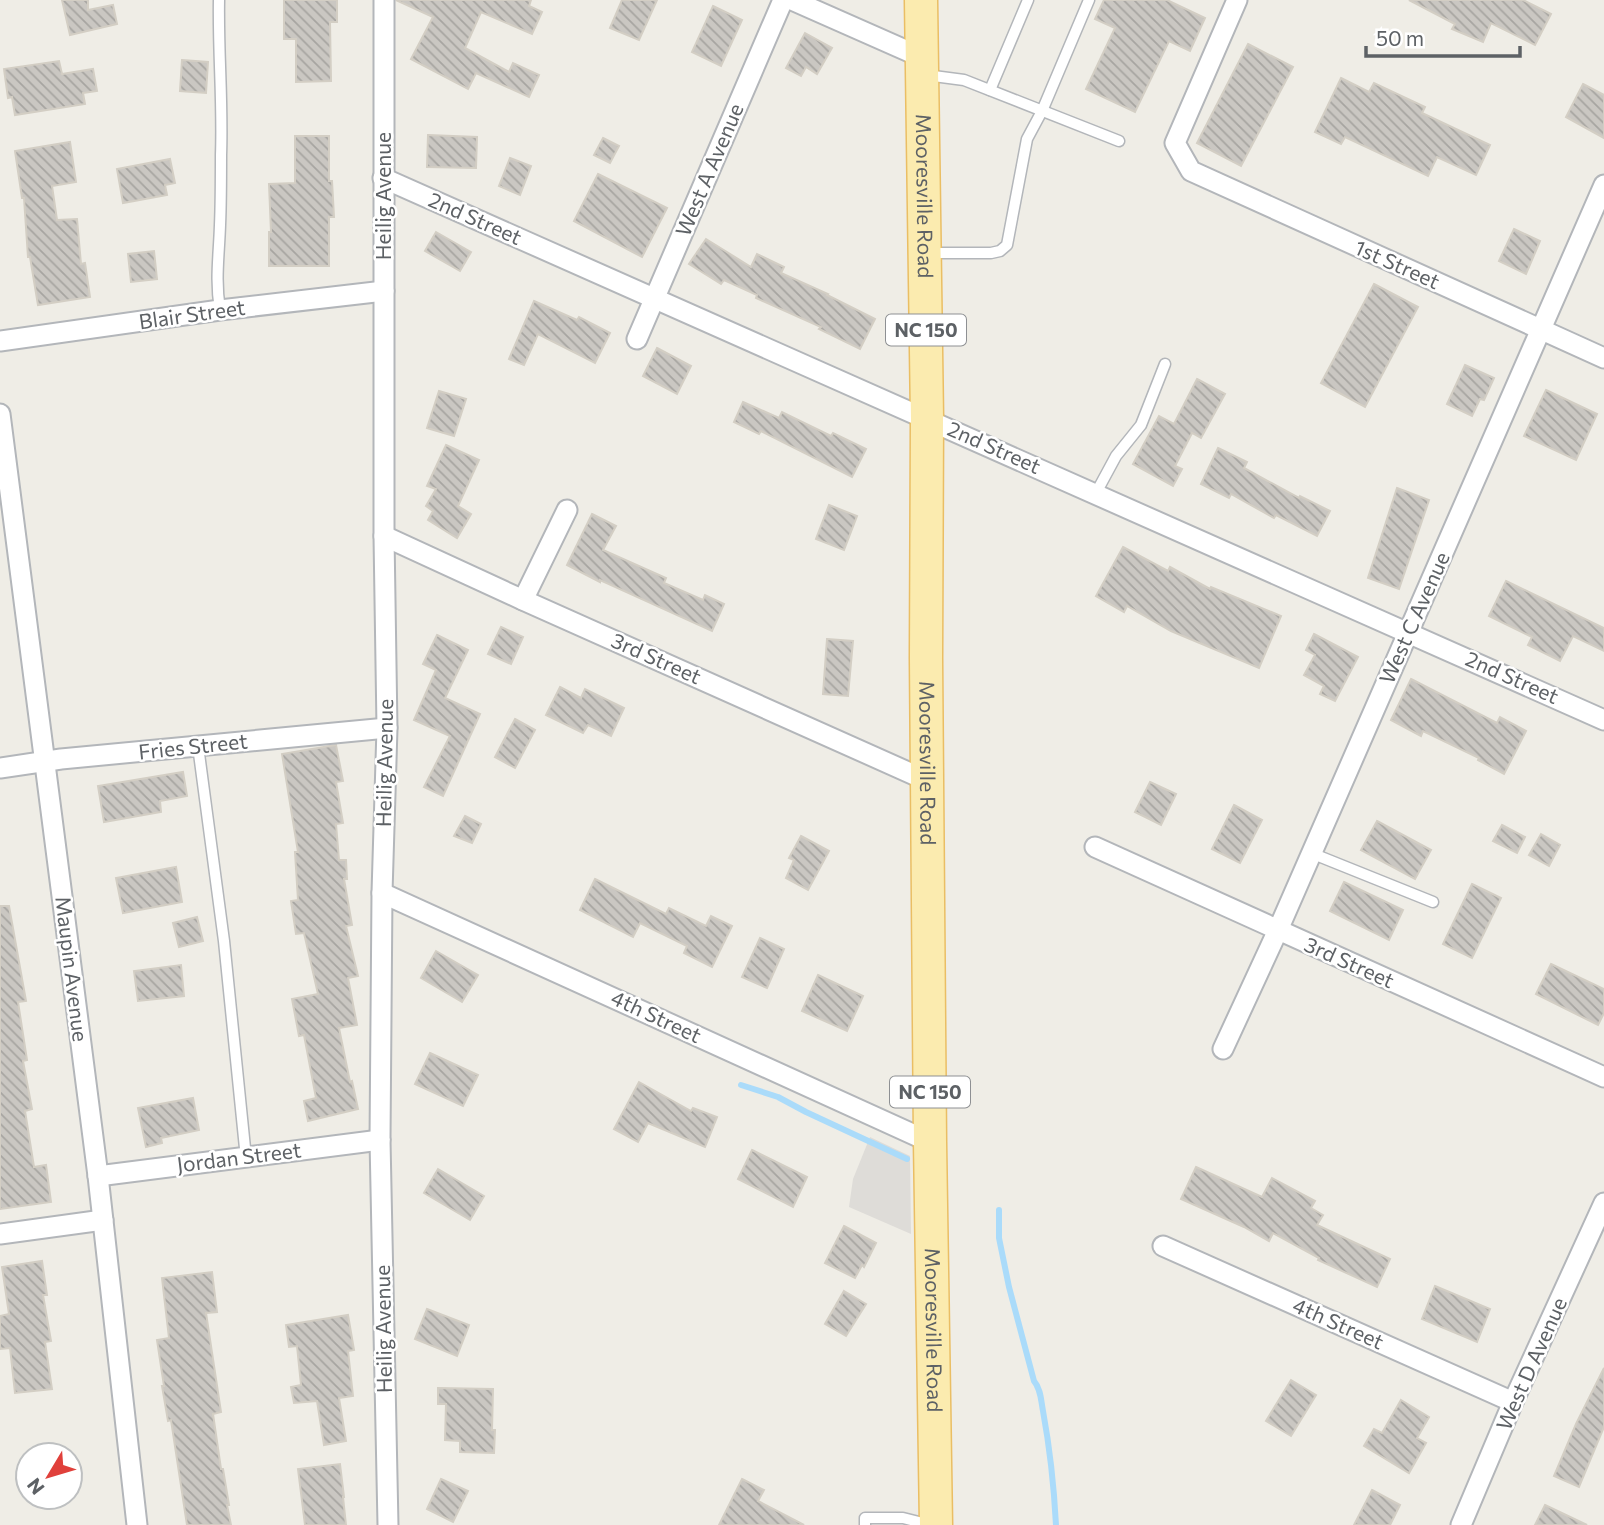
<svg xmlns="http://www.w3.org/2000/svg" width="1604" height="1525" font-family="Commissioner,sans-serif">
<defs>
<pattern id="building-back-hatch" width="6" height="6" patternUnits="userSpaceOnUse" patternTransform="scale(1.75)"><rect width="6" height="6" fill="#cac7c2"/><path d="M-1 5l2 2M0 0l6 6M5-1l2 2" fill="none" stroke="#a7a5a1"/></pattern>
</defs>
<rect width="100%" height="100%" fill="#efede6"/>
<path fill="#dedcd8" d="M870 1137 910 1156 911 1234 849 1207 853 1179Z"/>
<g fill="none" stroke-linecap="round" stroke-linejoin="round">
<g stroke="#aadbfa" stroke-width="6">
<path d="M741 1085 778 1097 806 1112 907 1159"/>
<path d="M999 1210V1238L1009 1287 1034 1381C1041 1389 1041 1401 1043 1411 1050 1449 1054 1487 1056 1525"/>
</g>
</g>
<g fill="url(#building-back-hatch)" stroke="#d3cec4" stroke-width="2">
<path d="M62 0H88V10L113 5 117 24 70 35Z"/>
<path d="M284 0H337V22H330L331 81 296 82V39H284Z"/>
<path d="M396 0H531L529 6 542 12 532 34 481 12 465 48 509 72 513 63 539 75 529 97 476 73 468 89 411 59 433 17Z"/>
<path d="M622 0H657L639 40 610 28Z"/>
<path d="M1104 0H1167L1205 18 1190 51 1169 41 1135 112 1086 89 1115 28 1095 19Z"/>
<path d="M1409 0H1523L1551 14 1535 45 1491 23 1483 42 1452 29 1455 24Z"/>
<path d="M713 6 742 20 721 66 692 52Z"/>
<path d="M805 33 832 48 817 74 806 67 801 76 786 68Z"/>
<path d="M1248 44 1293 67 1241 166 1197 143Z"/>
<path d="M182 60 208 62 206 93 180 91Z"/>
<path d="M59 61 62 74 93 69 97 91 83 93 85 104 15 115 12 97 8 98 4 69Z"/>
<path d="M1341 78 1369 92 1374 83 1425 107 1422 113 1490 145 1476 175 1437 157 1428 176 1345 137 1341 144 1315 132Z"/>
<path d="M1583 84 1604 95V138L1566 117Z"/>
<path d="M428 135 477 137 476 168 427 167Z"/>
<path d="M295 136H329V181H332L334 217H329V266H269V232H271L269 184 295 183Z"/>
<path d="M603 138 619 146 610 163 594 155Z"/>
<path d="M70 142 76 182 52 186 57 220 77 219 81 264 85 263 90 297 38 305 30 257H28L24 198H22L15 151Z"/>
<path d="M510 158 531 166 520 195 499 186Z"/>
<path d="M170 159 175 183 165 185 167 195 123 203 117 169Z"/>
<path d="M598 174 667 208 642 257 574 221Z"/>
<path d="M1514 229 1540 241 1526 274 1499 261Z"/>
<path d="M436 232 471 252 460 271 425 251Z"/>
<path d="M706 239 751 267 757 254 784 267 781 273 828 294 827 295 875 319 860 349 819 329 821 327 756 298 757 295 724 280 721 284 689 264Z"/>
<path d="M154 251 157 279 131 282 128 254Z"/>
<path d="M1374 284 1418 307 1365 407 1321 383Z"/>
<path d="M534 301 577 320 579 317 610 333 595 363 538 334 524 365 509 359Z"/>
<path d="M657 348 691 366 677 394 643 376Z"/>
<path d="M1465 365 1494 378 1484 400 1480 399 1472 416 1447 404Z"/>
<path d="M1197 379 1225 394 1201 438 1192 433 1175 466 1182 469 1173 486 1133 464 1159 416 1174 424Z"/>
<path d="M1546 390 1597 414 1576 460 1524 436Z"/>
<path d="M439 391 466 399 454 436 427 428Z"/>
<path d="M743 402 779 418 782 412 831 436 833 433 866 449 852 477 761 431 759 434 734 422Z"/>
<path d="M446 445 479 460 458 506 471 514 457 538 428 520 433 511 426 506 436 489 427 486Z"/>
<path d="M1218 448 1247 462 1244 468 1299 498 1300 496 1330 511 1317 536 1276 515 1274 518 1231 494 1229 498 1201 484Z"/>
<path d="M1397 488 1429 500 1399 589 1368 578Z"/>
<path d="M829 505 857 516 844 550 816 539Z"/>
<path d="M592 514 616 526 603 550 666 578 664 583 703 600 705 595 724 604 712 631 600 580V582L567 565Z"/>
<path d="M1123 547 1168 571 1170 567 1210 589 1211 587 1281 616 1259 668 1171 631 1127 606 1124 612 1096 596Z"/>
<path d="M1506 581 1604 628V651L1573 636 1560 661 1528 645 1532 637 1489 616Z"/>
<path d="M501 627 523 637 511 664 488 654Z"/>
<path d="M1314 634 1358 657 1335 701 1320 694 1324 686 1304 675 1315 655 1306 650Z"/>
<path d="M437 635 468 650 445 698 480 714 443 796 424 787 450 736 414 720 436 670 423 664Z"/>
<path d="M827 639 853 641 848 696 823 694Z"/>
<path d="M1411 679 1497 723 1500 717 1526 731 1504 774 1478 760 1479 758 1423 731 1421 736 1391 720Z"/>
<path d="M560 687 581 698 585 689 624 708 611 736 588 725 583 733 546 715Z"/>
<path d="M515 719 535 730 515 768 495 757Z"/>
<path d="M336 745 343 781 336 782 343 823 336 824 339 860H346L347 879H344L352 925 346 926 358 976 348 978 357 1025 339 1028 350 1082 352 1081 358 1109 308 1121 304 1101 316 1098 304 1035 299 1036 292 999 318 994 304 933 296 934 291 901 298 900 295 852H298L282 754Z"/>
<path d="M183 772 187 796 160 801 161 812 104 822 98 786Z"/>
<path d="M1150 782 1176 794 1161 825 1135 812Z"/>
<path d="M1234 805 1262 820 1240 863 1212 849Z"/>
<path d="M465 816 481 824 472 843 454 836Z"/>
<path d="M1377 821 1431 850 1415 879 1361 850Z"/>
<path d="M1502 825 1525 837 1517 853 1493 841Z"/>
<path d="M1541 834 1560 845 1549 866 1529 855Z"/>
<path d="M801 836 829 851 808 890 786 878 794 860 789 858Z"/>
<path d="M176 867 182 902 123 913 116 878Z"/>
<path d="M595 879 666 914 669 908 706 926 711 916 732 926 712 967 684 953 687 946 640 923 633 937 580 910Z"/>
<path d="M1344 882 1403 910 1389 940 1330 911Z"/>
<path d="M1472 884 1501 898 1472 958 1443 944Z"/>
<path d="M0 906H9L26 1001 18 1002 27 1060 23 1061 32 1109 25 1111 34 1167 46 1165 51 1202 0 1209Z"/>
<path d="M197 917 203 941 179 947 173 923Z"/>
<path d="M760 938 784 949 767 988 742 977Z"/>
<path d="M436 951 478 975 462 1002 421 978Z"/>
<path d="M1551 964 1604 989V1013L1598 1025 1536 994Z"/>
<path d="M181 965 184 996 138 1001 134 971Z"/>
<path d="M818 975 863 996 847 1031 802 1011Z"/>
<path d="M430 1053 478 1075 463 1106 415 1084Z"/>
<path d="M639 1082 691 1111 693 1108 717 1117 705 1147 648 1123 638 1142 614 1129Z"/>
<path d="M193 1098 199 1130 161 1138 162 1143 146 1147 138 1108Z"/>
<path d="M752 1150 807 1177 793 1207 738 1179Z"/>
<path d="M1196 1167 1262 1197 1272 1178 1315 1201 1311 1208 1323 1215 1317 1225 1390 1259 1377 1287 1318 1260 1319 1258 1273 1233 1269 1241 1244 1227 1181 1199Z"/>
<path d="M438 1169 484 1196 470 1220 424 1193Z"/>
<path d="M844 1226 876 1243 864 1267 862 1265 855 1278 825 1263Z"/>
<path d="M42 1261 47 1295H43L51 1341 45 1342 52 1389 15 1393 10 1348 0 1349V1316L9 1314 2 1267Z"/>
<path d="M212 1272 217 1312 206 1313 221 1412 213 1414 221 1469H223L229 1505H227L231 1525H187L171 1420 168 1421 162 1386H164L157 1340 169 1338 162 1278Z"/>
<path d="M1435 1286 1490 1309 1477 1342 1422 1319Z"/>
<path d="M844 1291 866 1304 846 1336 825 1324Z"/>
<path d="M427 1309 469 1325 457 1356 415 1339Z"/>
<path d="M348 1315 354 1350 348 1351 353 1396 339 1398 346 1441 324 1445 317 1401 294 1403 291 1387 301 1385 297 1346 289 1347 286 1325Z"/>
<path d="M1604 1368V1427L1579 1487 1554 1476 1576 1424Z"/>
<path d="M1291 1380 1316 1395 1291 1436 1266 1421Z"/>
<path d="M438 1388 493 1389 492 1430H495L494 1453 460 1452V1441L445 1440 446 1404H438Z"/>
<path d="M1401 1400 1429 1417 1417 1438 1426 1443 1409 1473 1364 1446 1374 1429 1382 1433Z"/>
<path d="M340 1464 344 1497H343L346 1525H305L298 1469Z"/>
<path d="M441 1479 468 1491 453 1522 427 1509Z"/>
<path d="M742 1479 764 1490 758 1501 804 1525H719Z"/>
<path d="M1372 1490 1400 1505 1390 1525H1354Z"/>
<path d="M1545 1505 1587 1525H1535Z"/>
</g>
<g fill="none" stroke-linecap="round" stroke-linejoin="round">
<defs>
<g id="lane">
<path d="M219 0C218 52 223 103 221 155 221 179 221 202 220 225 219 256 215 280 220 310"/>
<path d="M926 75 964 80 1119 141"/>
<path d="M990 90 1028 0"/>
<path d="M927 253H991L1000 251 1007 245 1027 139 1042 111 1089 0"/>
<path d="M1096 493 1116 456 1141 425 1165 364"/>
<path d="M198 746 224 941 246 1158"/>
<path d="M1311 853 1433 902"/>
<path d="M865 1525V1518H903L931 1525"/>
</g>
<g id="street">
<path d="M384 0V536L387 728 382 893 380 1140 388 1525"/>
<path d="M792 0 921 57"/>
<path d="M1237 0 1175 143 1191 171 1604 358"/>
<path d="M383 178C789 360 1198 536 1604 720"/>
<path d="M637 339 783 0"/>
<path d="M0 341 220 310 384 291"/>
<path d="M0 414 98 1176 137 1525"/>
<path d="M384 536 523 600 928 781"/>
<path d="M523 600 567 510"/>
<path d="M0 768 61 759 387 728"/>
<path d="M1095 847 1604 1077"/>
<path d="M382 893 930 1142"/>
<path d="M1223 1049 1278 930 1604 185"/>
<path d="M98 1176 380 1140"/>
<path d="M0 1234 103 1220"/>
<path d="M1163 1246 1513 1402"/>
<path d="M1461 1525 1513 1402 1604 1203"/>
</g>
<g id="primary">
<path id="s1" d="M921 0 927 419 926 659 930 1142 936 1525"/>
</g>
</defs>
<use href="#lane" stroke="#b3b6ba" stroke-width="13"/>
<use href="#street" stroke="#b3b6ba" stroke-width="23"/>
<use href="#primary" stroke="#eabe64" stroke-width="35"/>
<use href="#lane" stroke="#fff" stroke-width="10"/>
<use href="#street" stroke="#fff" stroke-width="19"/>
<use href="#primary" stroke="#fbebaf" stroke-width="32"/>
</g>
<g text-anchor="middle" stroke-width="5" stroke-linejoin="round" paint-order="stroke">
<g fill="#fff" stroke="#8e9093" stroke-width="2">
<rect x="886" y="314.5" width="80" height="31" rx="5"/>
<rect x="890" y="1076.5" width="80" height="31" rx="5"/>
</g>
<g font-size="19" font-weight="bold" fill="#5d6165">
<text x="926" y="337">NC 150</text>
<text x="930" y="1099">NC 150</text>
</g>
<g font-size="21" fill="#5d6165" stroke="#fff">
<text transform="translate(710 170) rotate(-67)" y="7">West A Avenue</text>
<text transform="translate(384 196) rotate(-90)" y="7">Heilig Avenue</text>
<text dy="7" stroke="none"><textPath href="#s1" startOffset="196">Mooresville Road</textPath></text>
<text transform="translate(475 219) rotate(24)" y="7">2nd Street</text>
<text transform="translate(1397 265) rotate(24)" y="7">1st Street</text>
<text transform="translate(192 315) rotate(-8)" y="7">Blair Street</text>
<text transform="translate(994 448) rotate(24)" y="7">2nd Street</text>
<text transform="translate(1415 618) rotate(-66)" y="7">West C Avenue</text>
<text transform="translate(656 659) rotate(24)" y="7">3rd Street</text>
<text transform="translate(1512 678) rotate(24)" y="7">2nd Street</text>
<text transform="translate(193 747) rotate(-6)" y="7">Fries Street</text>
<text transform="translate(385 763) rotate(-89)" y="7">Heilig Avenue</text>
<text dy="7" stroke="none"><textPath href="#s1" startOffset="763">Mooresville Road</textPath></text>
<text transform="translate(1349 963) rotate(24)" y="7">3rd Street</text>
<text transform="translate(71 969) rotate(83)" y="7">Maupin Avenue</text>
<text transform="translate(656 1017) rotate(25)" y="7">4th Street</text>
<text transform="translate(239 1158) rotate(-7)" y="7">Jordan Street</text>
<text transform="translate(1338 1324) rotate(24)" y="7">4th Street</text>
<text transform="translate(384 1329) rotate(-91)" y="7">Heilig Avenue</text>
<text dy="7" stroke="none"><textPath href="#s1" startOffset="1330">Mooresville Road</textPath></text>
<text transform="translate(1532 1364) rotate(-66)" y="7">West D Avenue</text>
</g>
</g>
<g transform="translate(49 1476) rotate(232)"><circle r="33" fill="#ffffff" stroke="#bec0c1" stroke-width="2"/>
<path d="M0-5L12 26L0 18L-12 26Z" fill="#e0403b"/>
<text y="-10" font-size="19" font-weight="bold" text-anchor="middle" fill="#5d6165">N</text>
</g>
<path d="M1366 46v10h154v-10" fill="none" stroke="#5d6165" stroke-width="3.5"/>
<text x="1376" y="46" font-size="21" fill="#5d6165" stroke="#ffffff" stroke-width="5" paint-order="stroke">50 m</text>
</svg>
